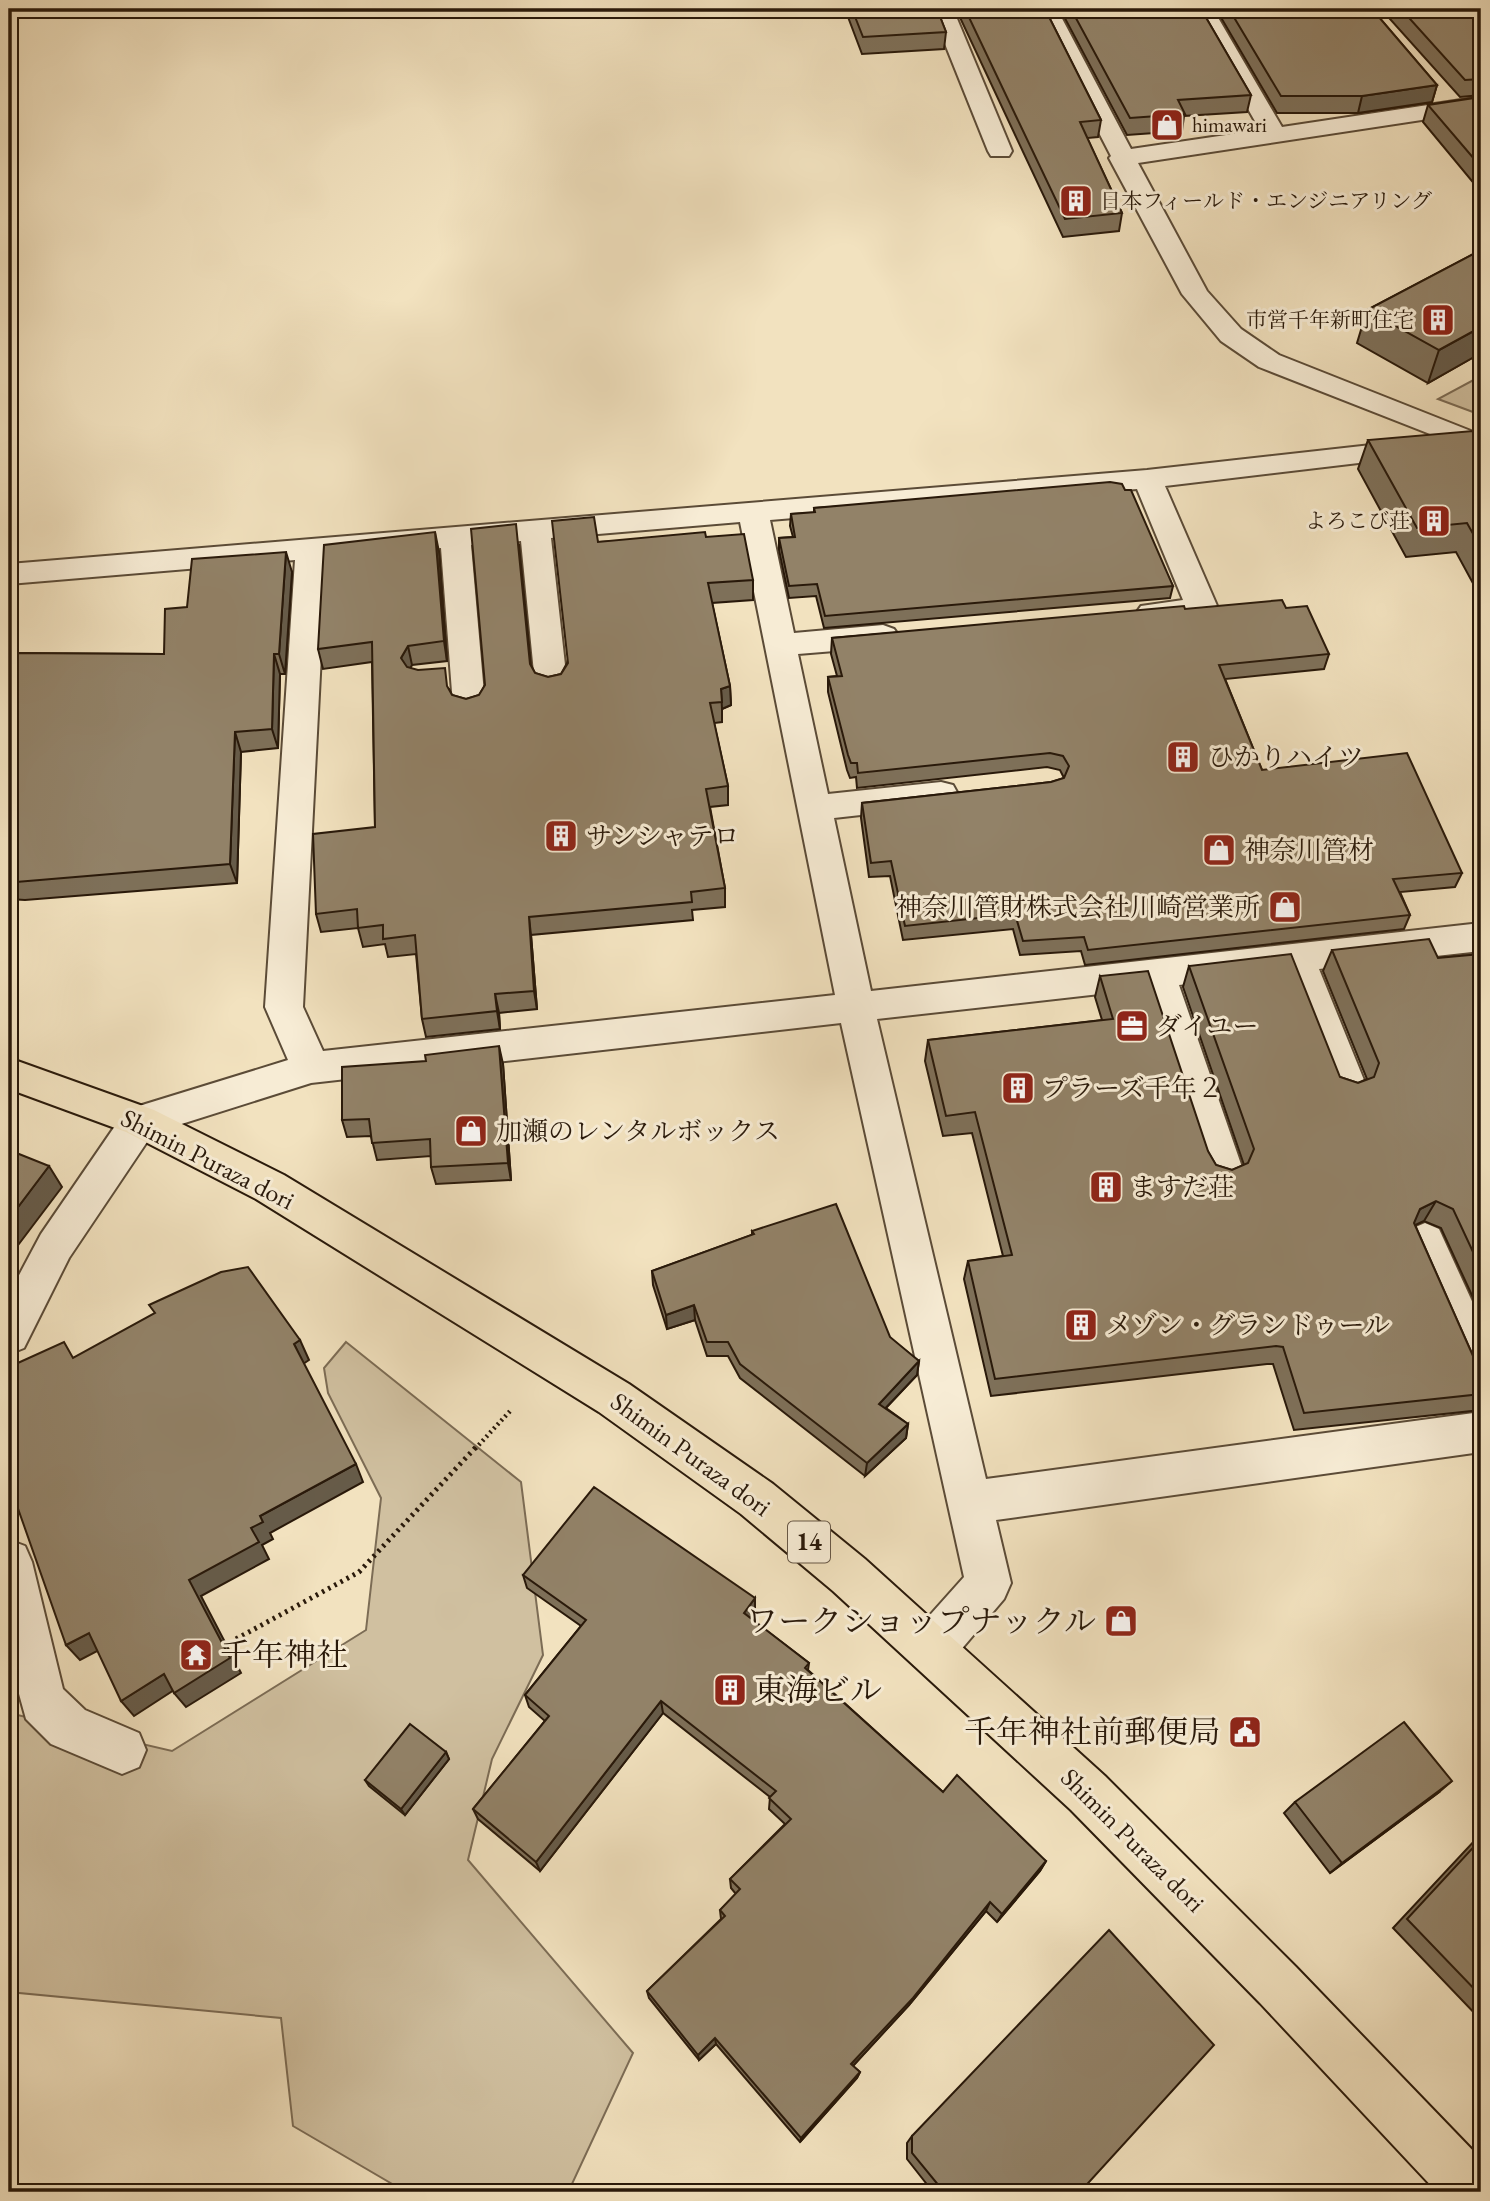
<svg xmlns="http://www.w3.org/2000/svg" width="1490" height="2201" font-family="'EB Garamond','Noto Serif JP',serif">
<rect width="100%" height="100%" fill="#f2e2bf"/>
<filter id="stains"><feTurbulence type="fractalNoise" baseFrequency=".00286" numOctaves="4"/><feColorMatrix values="0 0 0 0 .2 0 0 0 0 .09 0 0 0 0 .02 0 0 0 .5 -.17"/></filter>
<radialGradient id="worn" r=".72"><stop offset=".6" stop-color="#630" stop-opacity="0"/><stop offset="1" stop-color="#630" stop-opacity=".3"/></radialGradient>
<g fill="#d0c0a0" stroke="#7c6c55" stroke-width="2">
<path d="M1481 376V415L1438 399Z"/>
<path d="M346 1342 521 1482 543 1655 492 1759 468 1860 633 2053 571 2186 577 2192H406L293 2126 281 2018 9 1992V1713L172 1751 366 1630 381 1498 328 1393 324 1368Z"/>
</g>
<g fill="none" stroke-linecap="round" stroke-linejoin="round">
<defs>
<g id="minor">
<path d="M931 9H953L1012 151 1009 156H991L988 151Z"/>
<path d="M1035 9H1057L1131 149 1260 130 1191 9H1213L1282 127 1481 97V111L1138 163 1207 291 1241 329 1279 355 1481 435V454L1259 367 1221 341 1182 294 1109 158 1111 156Z"/>
<path d="M1416 440 1426 443 1430 449 1426 455 1165 486 1218 608 1213 615C1192 621 1162 626 1141 620L1136 613 1141 606 1183 600 1137 489 770 520 794 633 883 625 894 629 899 636 894 643 883 647 798 654 828 794 941 782 953 785 958 794 953 803 941 806 834 818 871 991 1481 923V951L1319 969 1366 1085 1361 1096 1347 1101 1333 1096 1328 1085 1284 973 1179 985 1243 1170 1237 1182 1223 1187 1209 1182 1203 1170 1144 989 877 1019 986 1479 1481 1412V1452L996 1520 1011 1583 1004 1599 948 1665 931 1672 914 1665 908 1649 914 1633 964 1577 841 1023 311 1083 153 1133 69 1258 24 1348 9 1354V1294L41 1234 126 1110 288 1060 265 1007 295 560 9 584V564L1147 470ZM740 522 835 995 323 1051 303 1007 326 557 441 548 453 705 458 713 469 716 480 713 485 705 471 545 521 541 535 683 540 691 551 694 562 691 567 683 551 538Z"/>
<path d="M1425 1223 1439 1229 1481 1321V1387L1466 1382 1405 1241 1411 1229Z"/>
<path d="M9 1540 25 1546 32 1562 63 1689 85 1710 139 1733 146 1750 139 1767 122 1774 51 1744 26 1719 9 1658Z"/>
</g>
<path id="major" d="M9 1058 154 1110 284 1175 629 1384 773 1484 865 1559 1105 1776 1296 1967 1481 2159V2192H1437L1260 2003 1071 1810 833 1591 741 1514 599 1412 256 1199 126 1132 9 1089Z"/>
</defs>
<use href="#minor" stroke="#5b4b37" stroke-width="4"/>
<use href="#major" stroke="#29190a" stroke-width="4"/>
<path stroke="#29190a" stroke-width="4.5" stroke-dasharray="2 3.5" stroke-linecap="butt" d="M475 1449 511 1410"/>
<path stroke="#29190a" stroke-width="5" stroke-dasharray="2.5 4.5" stroke-linecap="butt" d="M236 1639 359 1572 476 1447"/>
<use href="#minor" fill="#f7ecd5" fill-rule="evenodd"/>
<use href="#major" fill="#f2e2bf" fill-rule="evenodd"/>
</g>
<g fill="#7e7059" stroke="#29190a" stroke-width="2">
<path d="M845 9H937L946 32 944 49 862 54Z"/>
<path d="M956 9H1045L1101 120 1098 137 1087 138 1122 213 1119 231 1063 237Z"/>
<path d="M1060 9H1201L1251 95 1247 112 1184 116 1182 131 1127 135Z"/>
<path d="M1216 9H1372L1437 85 1432 102 1358 113H1277Z"/>
<path d="M1381 9H1481V95L1460 97Z"/>
<path d="M1481 97V192L1423 122 1428 105Z"/>
<path d="M1481 250V353L1428 383 1357 343 1367 310Z"/>
<path d="M1368 440 1481 444V598L1456 552 1406 557 1358 469Z"/>
<path d="M1125 490 1173 586 1170 598 824 628 816 596 789 598 779 550V538L793 537 790 526 791 514 814 513V508Z"/>
<path d="M706 537 753 580V600L712 603 730 686 731 705 722 709V722L714 723 728 786V805L710 807 725 888V907L692 910 693 920 531 935 537 1009 499 1013 500 1029 426 1037 422 1019 416 954 388 957 385 944 363 947 358 928 321 932 316 914 375 827 372 662 323 669 318 649 439 552 447 661 412 665 410 668 449 689 452 695 466 699 479 695 485 685 519 544 531 665 535 673 548 677 561 674 567 663 598 542Z"/>
<path d="M292 572 285 674H280L278 748 241 752 237 883 25 900 9 899V653L164 654 187 607Z"/>
<path d="M1286 608 1329 654 1324 669 1225 679 1262 770 1462 873 1455 887 1400 892 1410 915 1404 929 1085 965 1081 951 1020 955 1013 929 903 940 890 876 869 877 861 818 862 803 1051 782 1064 778 1060 770 1047 767 857 788 856 777 850 778 847 770 828 692V677L837 676 831 654 832 638 1185 609Z"/>
<path d="M1332 950 1438 958 1481 954V1315L1441 1228 1424 1221 1415 1225 1477 1365 1481 1367V1410L1294 1430 1273 1364H1267L991 1396 964 1279 968 1261 1003 1256 972 1133 943 1136 925 1061 928 1040 1102 1020 1095 997 1100 976 1216 1165 1232 1170 1244 1165 1183 987 1189 966 1340 1077 1358 1083 1367 1079 1323 971Z"/>
<path d="M503 1064 511 1180 436 1184 431 1167V1156L377 1160 371 1136 347 1137 342 1120Z"/>
<path d="M752 1231 919 1361 917 1375 886 1408 908 1424 906 1438 865 1476 740 1378 728 1356H707L695 1320 667 1329 653 1285 652 1271 752 1235Z"/>
<path d="M523 1575 755 1598V1612L750 1618 809 1663 808 1670 943 1792 1046 1861 1040 1871 997 1922 986 1911 909 2005 853 2066 860 2072 857 2078 800 2142 716 2044 699 2060 649 1998 647 1991 721 1919 720 1910 736 1894 731 1888 730 1879 785 1824 769 1809 770 1797 663 1713 540 1871 478 1819 473 1809 545 1721 529 1707 525 1695 581 1626 527 1588Z"/>
<path d="M446 1752 449 1759 405 1815 369 1786 365 1780Z"/>
<path d="M1438 1793 1330 1873 1284 1813 1295 1802Z"/>
<path d="M1481 1835V2020L1393 1928 1477 1838Z"/>
<path d="M912 2136 1080 2192H933L907 2159V2143Z"/>
</g>
<g fill="#665b49" stroke="#29190a" stroke-width="2">
<path d="M1437 85 1432 102 1358 113 1362 96Z"/>
<path d="M1481 327V353L1428 383 1439 350Z"/>
<path d="M435 532 439 552 447 661 444 641Z"/>
<path d="M286 552 292 572 285 674 279 654Z"/>
<path d="M408 646 412 665 405 677 401 658Z"/>
<path d="M274 654 280 674 278 748 272 729Z"/>
<path d="M730 686 731 705 722 709 721 689Z"/>
<path d="M235 732 241 752 237 883 230 864Z"/>
<path d="M529 917 531 935 537 1009 534 991Z"/>
<path d="M495 994 499 1013 500 1029 497 1011Z"/>
<path d="M499 1046 503 1064 511 1180 508 1163Z"/>
<path d="M49 1166 62 1187 9 1257V1219Z"/>
<path d="M1436 1201 1424 1221 1409 1228 1420 1209Z"/>
<path d="M694 1305 695 1320 667 1329 666 1315Z"/>
<path d="M300 1340 309 1360 303 1364 294 1344Z"/>
<path d="M919 1361 917 1375 877 1417 879 1404Z"/>
<path d="M908 1424 906 1438 865 1476 867 1463Z"/>
<path d="M356 1464 363 1482 270 1533 273 1539 262 1545 269 1559 201 1596 241 1673 186 1707 174 1693 189 1580 251 1528 260 1516Z"/>
<path d="M755 1598V1612L744 1626V1613Z"/>
<path d="M89 1633 103 1648 80 1660 66 1645Z"/>
<path d="M164 1674 177 1688 134 1716 121 1701Z"/>
<path d="M661 1701 663 1713 540 1871 536 1862Z"/>
<path d="M446 1752 449 1759 405 1815 401 1809Z"/>
<path d="M1452 1781 1438 1793 1330 1873 1342 1863Z"/>
<path d="M1046 1861 1040 1871 997 1922 1002 1914Z"/>
<path d="M990 1902 986 1911 909 2005 849 2070 851 2064Z"/>
<path d="M715 2038 716 2044 699 2060 698 2055Z"/>
<path d="M860 2072 857 2078 800 2142 801 2138Z"/>
</g>
<g fill="#928268" stroke="#29190a" stroke-width="2">
<path d="M852 9H937L946 32 863 37Z"/>
<path d="M965 9H1045L1101 120 1080 122 1122 213 1065 219Z"/>
<path d="M1071 9H1201L1251 95 1178 100 1185 114 1130 118Z"/>
<path d="M1229 9H1372L1437 85 1362 96H1281Z"/>
<path d="M1401 9H1481V79L1465 80Z"/>
<path d="M1481 97V167L1428 105Z"/>
<path d="M1481 250V327L1439 350 1367 310Z"/>
<path d="M1473 431 1481 444V548L1467 523 1417 528 1368 440Z"/>
<path d="M1110 482 1122 484 1125 490H1131L1173 586 825 616 817 584 789 586 779 538 795 537 791 514 815 512 814 508Z"/>
<path d="M594 517 598 542 705 532 706 537 744 534 753 580 708 583 730 686 721 689 722 702 710 703 728 786 706 789 725 888 691 892 692 902 529 917 534 991 495 994 497 1011 422 1019 415 935 383 939V925L358 928 357 909 316 914 313 834 375 827 372 642 318 649 324 545 435 532 444 641 408 646 401 658 407 667 418 670 445 668 447 686 452 695 466 699 479 695 485 685 471 529 516 524 530 664 535 673 548 677 561 674 568 663 552 521Z"/>
<path d="M286 552 279 654H274L272 729 235 732 230 864 16 882 9 881V653L164 654 165 609 187 607 192 559Z"/>
<path d="M1282 600 1286 608 1307 606 1329 654 1219 665 1262 770 1407 753 1462 873 1393 879 1410 915 1088 950 1084 937 1023 941 1015 914 905 926 891 861 871 863 862 803 1051 782 1064 778 1069 766 1063 756 1050 753 858 773 857 763H851L848 755 828 677 842 676 832 638 1184 606 1185 609Z"/>
<path d="M1429 939 1438 958 1481 954V1269L1453 1209 1436 1201 1420 1209 1414 1223 1477 1365 1481 1367V1394L1304 1413 1283 1347 1276 1346 995 1379 968 1261 1012 1255 975 1112 946 1116 928 1040 1113 1019 1100 976 1148 971 1208 1151 1216 1165 1232 1170 1248 1163 1254 1149 1189 966 1291 954 1340 1077 1358 1083 1374 1077 1379 1063 1332 950Z"/>
<path d="M499 1046 508 1163 431 1167 430 1139 372 1143 369 1119 342 1120V1067L426 1061 425 1055Z"/>
<path d="M9 1150 49 1166 9 1219Z"/>
<path d="M836 1204 890 1337 919 1361 879 1404 908 1424 867 1463 740 1364 728 1342H707L694 1305 666 1315 652 1271 754 1234 752 1231Z"/>
<path d="M248 1267 300 1340 294 1344 356 1464 260 1516 263 1522 251 1528 259 1542 189 1580 230 1658 174 1693 164 1674 121 1701 89 1633 66 1645 9 1483V1367L64 1342 73 1358 155 1313 149 1305 221 1272Z"/>
<path d="M594 1487 755 1598 744 1613 809 1663 805 1668 943 1792 957 1775 1046 1861 1002 1914 990 1902 913 1998 851 2064 860 2072 801 2138 715 2038 698 2055 647 1991 725 1916 720 1910 740 1889 730 1879 791 1819 769 1798 776 1791 661 1701 536 1862 473 1809 549 1716 525 1695 586 1620 523 1575Z"/>
<path d="M1404 1722 1452 1781 1342 1863 1295 1802Z"/>
<path d="M410 1724 446 1752 401 1809 365 1780Z"/>
<path d="M1481 1839V1996L1407 1919Z"/>
<path d="M1109 1930 1214 2045 1080 2192H944L912 2153V2136Z"/>
</g>
<defs>
<symbol id="shop-square" viewBox="-11 -11 22 22"><rect x="-9" y="-9" width="18" height="18" rx="4" fill="#8f2418" stroke="#f7ecd5"/><path d="M-5-2.5h2.3a2.7 3.5 0 0 1 5.4 0H5L5.5 6h-11ZM-1.5-2.5h3a1.5 2.3 0 0 0-3 0Z" fill="#fff"/></symbol>
<symbol id="building-square" viewBox="-11 -11 22 22"><rect x="-9" y="-9" width="18" height="18" rx="4" fill="#8f2418" stroke="#f7ecd5"/><path d="M-4-6H4V6H1V3H-1V6H-4ZM-2.5-4.3h1.7v1.8h-1.7ZM.8-4.3h1.7v1.8H.8ZM-2.5-1h1.7V.8h-1.7ZM.8-1h1.7V.8H.8Z" fill="#fff"/></symbol>
<symbol id="office-square" viewBox="-11 -11 22 22"><rect x="-9" y="-9" width="18" height="18" rx="4" fill="#8f2418" stroke="#f7ecd5"/><path d="M-6-3h4V-5.5h4V-3h4V5H-6ZM-1-4.5V-3h2v-1.5ZM-6 0V1H6V0Z" fill="#fff"/></symbol>
<symbol id="temple-square" viewBox="-11 -11 22 22"><rect x="-9" y="-9" width="18" height="18" rx="4" fill="#8f2418" stroke="#f7ecd5"/><path d="M0-6L5-2H3V0L6.5 2.5H4V6H1.5V3h-3V6H-4V2.5H-6.5L-3 0V-2H-5Z" fill="#fff"/></symbol>
<symbol id="civic-square" viewBox="-11 -11 22 22"><rect x="-9" y="-9" width="18" height="18" rx="4" fill="#8f2418" stroke="#f7ecd5"/><path d="M-.6-6.5H3V-4.5H.6V-3L4-1V1h2V6H-6V1h2V-1L-.6-3ZM-1.2 2.5V6h2.4V2.5Z" fill="#fff"/></symbol>
</defs>
<g fill-rule="evenodd">
<use href="#shop-square" x="1148" y="106" width="38" height="38"/>
<use href="#building-square" x="1057" y="182" width="38" height="38"/>
<use href="#building-square" x="1419" y="301" width="38" height="38"/>
<use href="#building-square" x="1415" y="502" width="38" height="38"/>
<use href="#building-square" x="1164" y="738" width="38" height="38"/>
<use href="#building-square" x="542" y="817" width="38" height="38"/>
<use href="#shop-square" x="1200" y="831" width="38" height="38"/>
<use href="#shop-square" x="1266" y="888" width="38" height="38"/>
<use href="#office-square" x="1113" y="1007" width="38" height="38"/>
<use href="#building-square" x="999" y="1069" width="38" height="38"/>
<use href="#shop-square" x="452" y="1112" width="38" height="38"/>
<use href="#building-square" x="1087" y="1168" width="38" height="38"/>
<use href="#building-square" x="1062" y="1306" width="38" height="38"/>
<use href="#shop-square" x="1102" y="1602" width="38" height="38"/>
<use href="#temple-square" x="177" y="1636" width="38" height="38"/>
<use href="#building-square" x="711" y="1671" width="38" height="38"/>
<use href="#civic-square" x="1226" y="1713" width="38" height="38"/>
</g>
<g text-anchor="middle" stroke-width="6" stroke-linejoin="round" paint-order="stroke">
<g font-size="21" fill="#29190a" stroke="#f7ecd5" text-anchor="start">
<text x="1192" y="132">himawari</text>
<text x="1100" y="208">日本フィールド・エンジニアリング</text>
<text x="1414" y="327" text-anchor="end">市営千年新町住宅</text>
<text x="1410" y="528" text-anchor="end">よろこび荘</text>
</g>
<rect fill="#f7ecd5" stroke="#675847" stroke-width="2" x="788" y="1521.5" width="42" height="41" rx="5"/>
<g font-size="24" font-weight="bold" fill="#29190a">
<text x="809" y="1550">14</text>
</g>
<g font-size="26" fill="#29190a" stroke="#f7ecd5" text-anchor="start">
<text x="1208" y="766">ひかりハイツ</text>
<text x="586" y="845">サンシャテロ</text>
<text x="1244" y="859">神奈川管材</text>
<text x="1260" y="916" text-anchor="end">神奈川管財株式会社川崎営業所</text>
<text x="1156" y="1035">ダイユー</text>
<text x="1042" y="1097">プラーズ千年２</text>
<text x="496" y="1140">加瀬のレンタルボックス</text>
<text x="1130" y="1196">ますだ荘</text>
<text x="1106" y="1334">メゾン・グランドゥール</text>
</g>
<g font-size="26" fill="#29190a" stroke="#f7ecd5">
<text transform="translate(208 1159) rotate(27)" y="9">Shimin Puraza dori</text>
<text transform="translate(691 1454) rotate(36)" y="9">Shimin Puraza dori</text>
<text transform="translate(1133 1840) rotate(45)" y="9">Shimin Puraza dori</text>
</g>
<g font-size="32" fill="#29190a" stroke="#f7ecd5" text-anchor="end">
<text x="1096" y="1632">ワークショップナックル</text>
<text x="220" y="1666" text-anchor="start">千年神社</text>
<text x="754" y="1701" text-anchor="start">東海ビル</text>
<text x="1220" y="1743">千年神社前郵便局</text>
</g>
</g>
<rect width="1490" height="2201" fill="none" stroke="#f2e2bf" stroke-width="35"/>
<rect x="10" y="10" width="1469" height="2180" fill="none" stroke="#29190a" stroke-width="3.5"/>
<rect x="18" y="18" width="1455" height="2166" fill="none" stroke="#29190a" stroke-width="2"/>
<rect width="100%" height="100%" filter="url(#stains)"/>
<rect width="100%" height="100%" fill="url(#worn)"/>
</svg>
